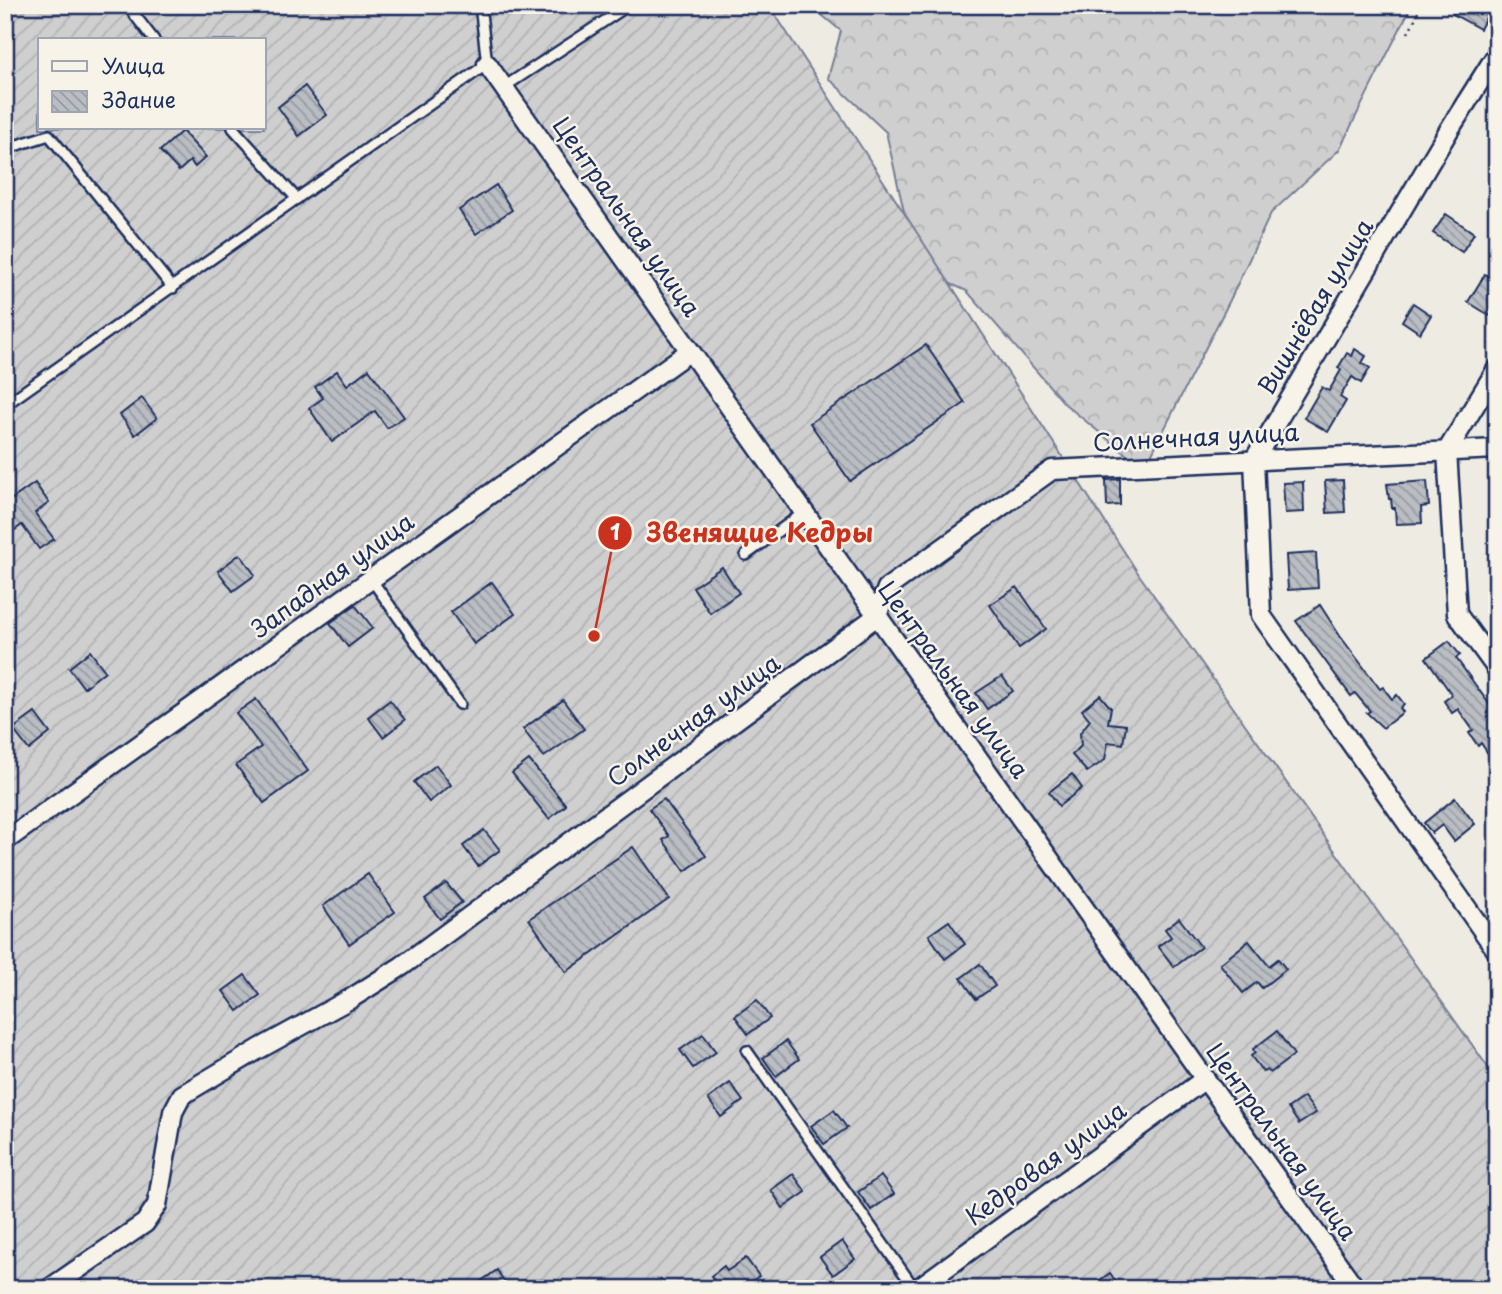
<svg xmlns="http://www.w3.org/2000/svg" width="1502" height="1294" font-family="'Playpen Sans',sans-serif">
<defs>
<pattern id="forest-crowns" width="20" height="18" patternUnits="userSpaceOnUse" patternTransform="scale(1.75)"><rect width="20" height="18" fill="#cfcfcf"/><path d="M2 6a3 3 0 1 1 6 0M12 15a3 3 0 1 1 6 0" fill="none" stroke="#b1b2b4"/></pattern>
<pattern id="garden-furrows" width="10" height="10" patternUnits="userSpaceOnUse" patternTransform="scale(1.75)"><rect width="10" height="10" fill="#cfcfcf"/><path d="M-1 1l2-2M0 10L10 0M9 11l2-2" fill="none" stroke="#b1b2b4"/></pattern>
<pattern id="building-back-hatch" width="6" height="6" patternUnits="userSpaceOnUse" patternTransform="scale(1.75)"><rect width="6" height="6" fill="#babdc2"/><path d="M-1 5l2 2M0 0l6 6M5-1l2 2" fill="none" stroke="#969aa1"/></pattern>
</defs>
<rect width="100%" height="100%" fill="#eeebe2"/>
<filter id="ink" filterUnits="userSpaceOnUse"><feTurbulence type="fractalNoise" baseFrequency=".0143" numOctaves="2"/><feDisplacementMap in="SourceGraphic" scale="14" xChannelSelector="R" yChannelSelector="G"/><feConvolveMatrix kernelMatrix="1 2 1 2 8 2 1 2 1" color-interpolation-filters="sRGB"/></filter>
<g filter="url(#ink)">
<path fill="url(#forest-crowns)" stroke="#757f96" stroke-width="2" d="M810 5H1412L1339 150 1271 213 1230 300 1144 469 1065 404 967 291 917 269 886 132 828 78 841 31Z"/>
<path fill="url(#garden-furrows)" stroke="#757f96" stroke-width="2" fill-rule="evenodd" d="M5 5H769L1140 576 1497 1080V1289H5ZM40 40H264V128H40Z"/>
<g fill="url(#building-back-hatch)" stroke="#1b2f5e" stroke-width="2">
<path d="M1458 5H1493L1480 29 1453 14Z"/>
<path d="M305 86 327 115 299 136 278 107Z"/>
<path d="M182 131 206 157 195 167 190 161 179 171 160 151Z"/>
<path d="M496 185 512 210 476 234 459 210Z"/>
<path d="M1446 214 1474 233 1462 252 1433 233Z"/>
<path d="M1485 274 1497 281V320L1468 302Z"/>
<path d="M1413 303 1431 315 1420 333 1402 321Z"/>
<path d="M926 345 965 403 850 481 810 423Z"/>
<path d="M1355 349 1366 356 1362 363 1370 368 1361 383 1352 377 1340 397 1346 401 1328 432 1304 418 1322 387 1329 391 1341 370 1338 368 1347 353 1352 356Z"/>
<path d="M369 369 404 417 387 428 375 411 332 442 309 408 323 398 315 387 337 371 347 385Z"/>
<path d="M142 398 157 418 135 435 120 415Z"/>
<path d="M1120 479V505L1107 506 1106 480Z"/>
<path d="M1343 480 1345 512 1327 513 1325 481Z"/>
<path d="M1427 481 1429 506 1421 507 1422 523 1396 524 1395 508H1392L1391 499H1389L1387 484Z"/>
<path d="M1303 482 1304 512 1285 513 1283 483Z"/>
<path d="M35 483 49 503 35 513 54 539 39 549 22 525 5 537V504Z"/>
<path d="M1316 553 1318 588 1288 590 1286 555Z"/>
<path d="M240 554 255 575 233 591 218 571Z"/>
<path d="M722 567 739 593 710 613 693 587Z"/>
<path d="M492 582 515 614 474 644 451 612Z"/>
<path d="M1017 587 1046 629 1019 648 990 605Z"/>
<path d="M355 605 373 628 348 647 330 623Z"/>
<path d="M1320 605 1340 636 1380 689 1383 687 1392 699 1397 695 1404 704 1400 708 1403 712 1383 728 1367 713 1370 711 1355 693 1351 696 1296 621Z"/>
<path d="M1449 641 1460 655 1456 658 1497 715V749L1489 755 1481 743 1478 746 1469 733 1473 730 1458 709 1452 713 1444 701 1452 695 1426 658Z"/>
<path d="M90 651 105 671 84 688 69 668Z"/>
<path d="M1002 676 1013 691 987 709 976 693Z"/>
<path d="M1100 695 1111 708 1108 723 1126 725 1123 744 1108 742 1105 760 1087 772 1072 755 1081 746 1080 733 1090 720 1082 710Z"/>
<path d="M256 699 308 771 264 803 236 765 261 747 236 713Z"/>
<path d="M390 700 405 720 383 737 368 717Z"/>
<path d="M563 700 584 729 544 757 523 729Z"/>
<path d="M35 713 50 733 29 750 13 729Z"/>
<path d="M529 760 566 805 549 819 512 773Z"/>
<path d="M436 765 451 785 429 802 414 782Z"/>
<path d="M1072 774 1082 788 1059 806 1049 792Z"/>
<path d="M1455 798 1475 824 1454 841 1442 825 1432 833 1424 823Z"/>
<path d="M664 799 706 856 685 871 663 840 669 836 649 809Z"/>
<path d="M484 830 500 850 478 866 463 846Z"/>
<path d="M633 847 669 899 566 972 529 919Z"/>
<path d="M368 874 395 912 349 944 323 906Z"/>
<path d="M446 883 462 902 440 919 425 899Z"/>
<path d="M1179 918 1201 947 1174 967 1158 946 1171 937 1165 929Z"/>
<path d="M949 921 965 944 945 959 929 935Z"/>
<path d="M1249 941 1269 966 1278 959 1286 969 1262 988 1257 982 1243 993 1220 964Z"/>
<path d="M980 964 995 986 976 999 961 978Z"/>
<path d="M245 975 260 995 238 1011 223 991Z"/>
<path d="M757 1000 770 1018 748 1034 735 1016Z"/>
<path d="M1277 1031 1294 1055 1270 1073 1267 1070 1263 1072 1251 1056 1255 1053 1253 1049Z"/>
<path d="M703 1034 716 1052 693 1068 680 1050Z"/>
<path d="M786 1041 799 1059 776 1076 763 1058Z"/>
<path d="M730 1083 743 1101 721 1117 708 1099Z"/>
<path d="M1304 1097 1316 1113 1299 1124 1288 1108Z"/>
<path d="M834 1110 847 1128 824 1144 811 1126Z"/>
<path d="M793 1174 806 1192 783 1208 771 1190Z"/>
<path d="M881 1176 894 1194 871 1210 858 1192Z"/>
<path d="M842 1241 855 1259 833 1275 820 1257Z"/>
<path d="M746 1258 759 1276 741 1289H720L711 1276 724 1266 727 1271Z"/>
<path d="M497 1270 509 1289H470Z"/>
<path d="M1110 1273 1121 1289H1088Z"/>
</g>
<g fill="none" stroke-linecap="round" stroke-linejoin="round">
<defs>
<g id="lane">
<path d="M127 5 154 40"/>
<path d="M504 87 629 5"/>
<path d="M233 128 297 199"/>
<path d="M5 149 49 135 173 288"/>
<path d="M5 405 487 64 480 5"/>
<path d="M746 555 803 513"/>
<path d="M371 579 460 704"/>
<path d="M747 1051 915 1289"/>
</g>
<g id="street">
<path d="M1497 54 1449 130 1254 460 1261 615 1497 951"/>
<path d="M487 64 1205 1079 1356 1289"/>
<path d="M1497 369 1447 451 1457 614 1497 669"/>
<path d="M5 841 690 351"/>
<path d="M49 1289 145 1223 157 1205 173 1112 182 1095 259 1049 350 999 402 966 877 616 887 588 1052 470 1497 449"/>
<path d="M917 1289 1205 1079"/>
</g>
</defs>
<use href="#lane" stroke="#1b2f5e" stroke-width="14"/>
<use href="#street" stroke="#1b2f5e" stroke-width="23"/>
<path stroke="#1b2f5e" stroke-width="2.5" stroke-dasharray="2 5" stroke-linecap="butt" d="M1408 33 1422 5"/>
<use href="#lane" stroke="#f7f3e8" stroke-width="9"/>
<use href="#street" stroke="#f7f3e8" stroke-width="18"/>
</g>
</g>
<g text-anchor="middle" stroke-width="5" stroke-linejoin="round" paint-order="stroke">
<g font-size="24" fill="#1b2f5e" stroke="#f7f3e8">
<text transform="translate(626 217) rotate(55)" y="8">Центральная улица</text>
<text transform="translate(1316 307) rotate(-59)" y="8">Вишнёвая улица</text>
<text transform="translate(1196 438) rotate(-3)" y="8">Солнечная улица</text>
<text transform="translate(333 576) rotate(-36)" y="8">Западная улица</text>
<text transform="translate(953 680) rotate(54)" y="8">Центральная улица</text>
<text transform="translate(694 721) rotate(-36)" y="8">Солнечная улица</text>
<text transform="translate(1281 1142) rotate(54)" y="8">Центральная улица</text>
<text transform="translate(1046 1164) rotate(-36)" y="8">Кедровая улица</text>
</g>
</g>
<path fill="none" stroke="#c8321e" stroke-width="2.5" d="M594 636L615 533"/>
<g fill="#c8321e" stroke="#f7f3e8" stroke-width="2.5">
<circle cx="594" cy="636" r="7"/>
<circle cx="615" cy="533" r="18"/>
</g>
<g font-size="21" text-anchor="middle" font-weight="bold" fill="#fff">
<text x="615" y="540">1</text>
</g>
<g font-size="26" text-anchor="middle" font-weight="bold" fill="#c8321e" stroke="#f7f3e8" stroke-width="5" stroke-linejoin="round" paint-order="stroke">
<text x="760" y="542">Звенящие Кедры</text>
</g>
<rect width="1502" height="1294" fill="none" stroke="#f7f3e8" stroke-width="28"/>
<rect x="14" y="14" width="1474" height="1266" fill="none" stroke="#1b2f5e" stroke-width="2.5" filter="url(#ink)"/>
<rect x="38" y="38" width="228" height="91" fill="#f7f3e8" stroke="#9fa5b1" stroke-width="2"/>
<rect x="52" y="61" width="35" height="10" fill="#f7f3e8" stroke="#9fa5b1" stroke-width="2"/>
<text x="102" y="74" font-size="21" fill="#1b2f5e">Улица</text>
<rect x="52" y="91" width="35" height="21" fill="url(#building-back-hatch)" stroke="#9fa5b1" stroke-width="2"/>
<text x="102" y="108" font-size="21" fill="#1b2f5e">Здание</text>
</svg>
